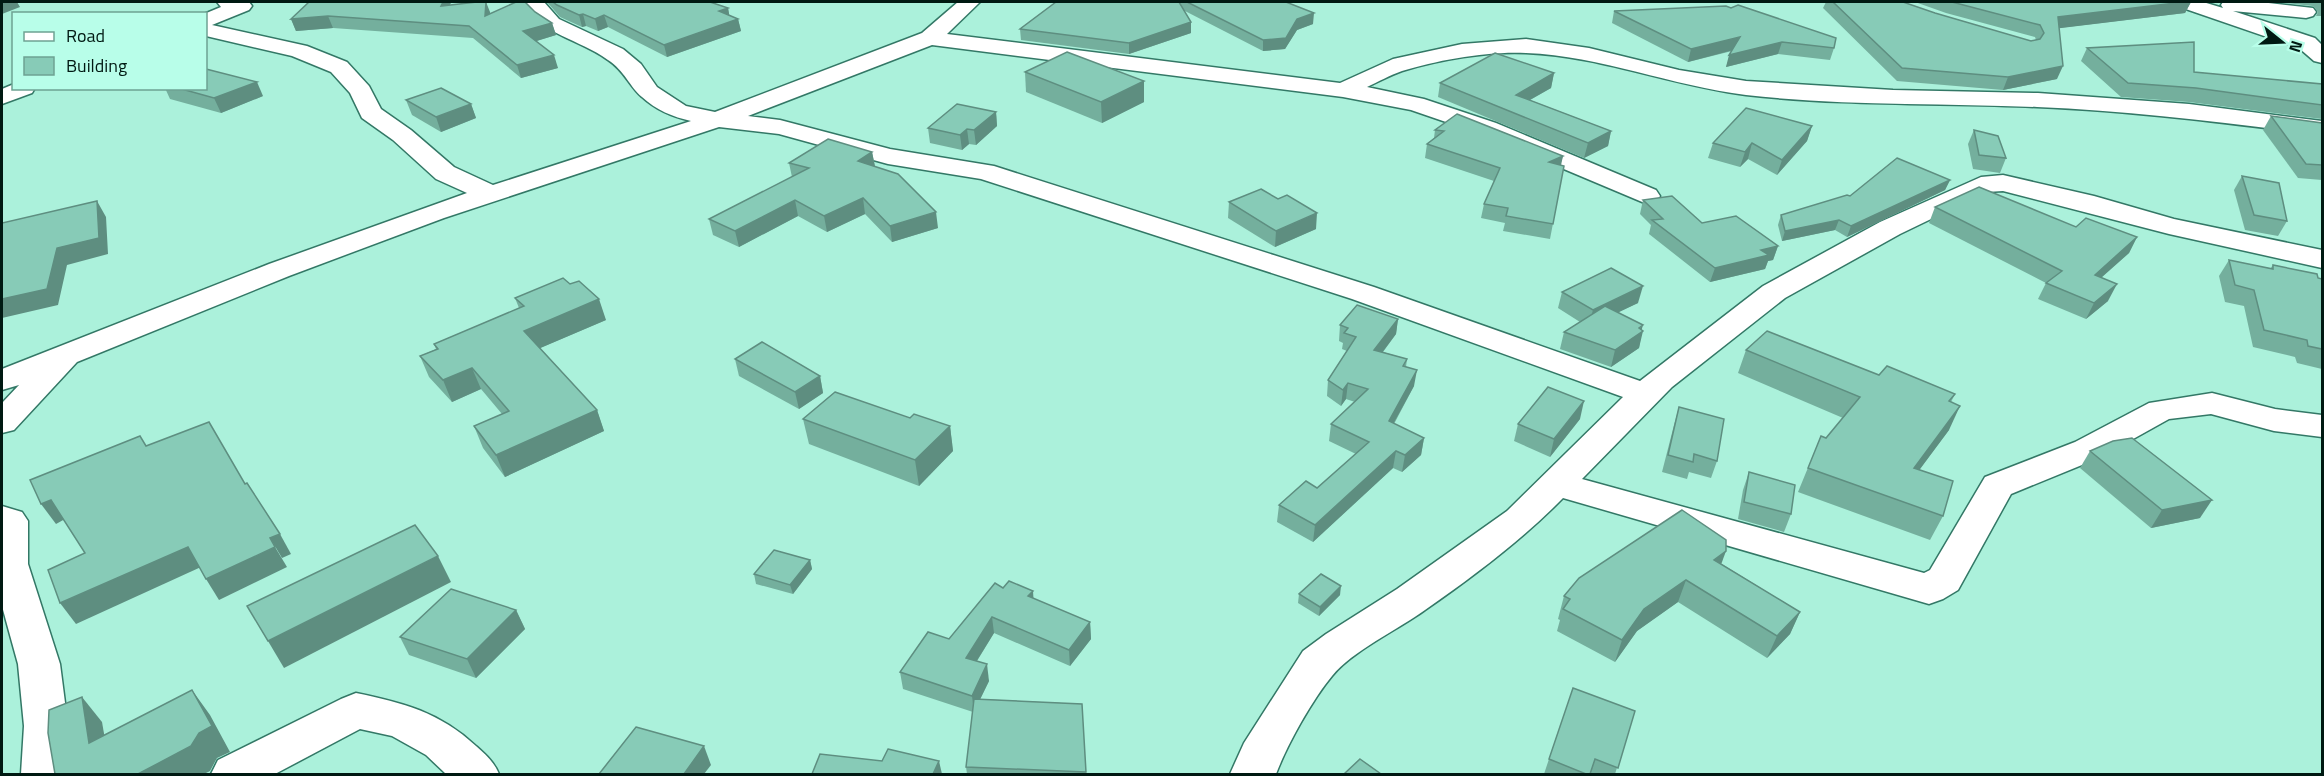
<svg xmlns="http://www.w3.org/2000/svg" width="2324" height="776" font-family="'Titillium Web',sans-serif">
<rect width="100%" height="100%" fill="#abf1db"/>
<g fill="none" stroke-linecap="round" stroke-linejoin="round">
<defs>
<g id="minor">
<path d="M217 2H249L252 6 249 10 212 25 307 46 347 62 369 86 381 109 411 130 454 167 493 185 691 121C673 117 656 110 642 97 629 86 625 71 608 60 580 39 540 35 523 2H544L559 19 623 49 641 64 657 87 686 106 715 112 922 33 958 2H980L947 34 1340 83 1393 59 1462 44 1526 39 1589 48 1679 70 1746 81 1893 90 2038 93 2189 104 2322 121V135C2227 123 2132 111 2037 107 1940 103 1842 106 1746 95 1672 86 1601 56 1526 53 1488 51 1438 60 1402 71 1390 75 1378 82 1367 87L1424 99 1496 123 1656 190 1660 196 1656 202 1647 204 1478 133 1411 110 1343 97 932 45 748 116 780 120 890 149 994 166 1374 287 1640 381 1763 286 1880 222 1981 177 2003 175 2094 196 2174 219 2322 250V268L2169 234 2003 191 1987 192 1900 234 1785 298 1672 387 1582 479 1924 573 1930 570 1985 477 2075 442 2149 403 2212 393 2275 409 2322 415V437L2274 431 2211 414 2169 419 2099 458 2011 494 1958 590 1943 599 1929 604 1563 498C1522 540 1474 576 1425 610 1399 629 1352 651 1332 676 1312 700 1287 745 1276 774H1230L1244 743 1303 651 1326 634 1397 589 1507 511 1623 397 1352 299 981 179 888 164 779 134 719 127 444 218 289 276 77 362 14 430 2 433V403L19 385 2 390V369L269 264 467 193 436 179 393 140 362 118 350 93 331 72 292 56 206 36 204 14 221 7Z"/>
<path d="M2174 2H2203L2223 8 2221 5 2223 2H2260L2313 8 2316 12 2313 16 2306 18 2233 11 2315 38 2322 45V63L2314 61 2299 48 2177 6Z"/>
<path d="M14 84V88H35L32 93 2 104V89Z"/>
<path d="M2 506 22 512 28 521V564L60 664 68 726 67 774H21L24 726 18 664 2 606Z"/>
<path d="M356 693C404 703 439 712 476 746 486 755 494 762 499 774H446L426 755 392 736 360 729 275 774H211L218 760 341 699Z"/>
</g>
</defs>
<use href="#minor" stroke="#337866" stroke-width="3"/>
<use href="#minor" fill="#fff" fill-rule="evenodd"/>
</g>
<g fill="#74af9d">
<path d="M309 2H451L450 5 490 12V14L535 12 552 23 556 35 536 41 558 68 521 78 473 38 333 28 296 31 291 19Z"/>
<path d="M547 2H710L728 8 729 15 738 19 741 31 667 57 608 27 598 31 586 26 582 27 560 17Z"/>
<path d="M1056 2H1286L1313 24 1297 30 1285 49 1263 51 1185 11 1191 33 1129 54 1021 40 1020 29Z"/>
<path d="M1826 2H1903L1935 13 2031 41 2036 40 2035 37 1946 13 1915 2H2191L2185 13 2059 28 2057 79 2003 90 1897 81 1823 8Z"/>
<path d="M2276 2H2322V16H2316L2318 12 2313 6Z"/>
<path d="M1614 11 1834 48 1830 60 1778 54 1726 67 1732 51 1688 62 1612 23Z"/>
<path d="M2087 48 2194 72 2322 84V119L2189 102 2121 97 2081 61Z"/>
<path d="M1025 72 1144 102 1102 123 1026 92Z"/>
<path d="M1554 73 1551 88 1530 100 1611 131 1608 146 1584 158 1438 97 1440 83Z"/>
<path d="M165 88H206L263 96 221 113 170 99Z"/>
<path d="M406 100 471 104 476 118 441 132 412 115Z"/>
<path d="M996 112 997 126 976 145 969 144 962 150 930 143 928 128Z"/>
<path d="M1457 114 1563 156 1560 165 1564 166 1550 239 1503 231 1505 223 1481 218 1484 204 1494 181 1425 158 1427 144 1434 138 1435 130Z"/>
<path d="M2271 116 2322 123V180L2298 178 2263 130Z"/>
<path d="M1812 126 1807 141 1777 175 1748 159 1740 167 1708 158 1713 143Z"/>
<path d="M1974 130 2006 158 2000 173 1973 169 1968 144Z"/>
<path d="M872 152 875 166 938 228 892 242 865 214 827 232 798 216 739 247 713 235 709 219 792 177 789 163Z"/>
<path d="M2242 176 2287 221 2278 236 2245 230 2234 190Z"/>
<path d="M1950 180 1945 190 1847 237 1835 230 1782 241 1778 225 1781 215 1850 196Z"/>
<path d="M1643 200 1702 223 1778 246 1773 260 1768 261 1765 269 1710 282 1649 234 1651 225 1640 214Z"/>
<path d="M1229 202 1316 229 1275 247 1228 218Z"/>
<path d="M1935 207 2076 227 2137 237 2129 253 2101 278 2108 301 2086 319 2038 299 2046 283 1929 223Z"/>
<path d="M2229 260 2270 269 2273 265 2322 279V369L2297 363 2295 357 2253 347 2244 306 2225 302 2219 276Z"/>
<path d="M1562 292 1638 303 1618 312 1642 330 1639 348 1611 367 1560 349 1564 332 1580 322 1558 308Z"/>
<path d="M515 298 606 320 540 348 597 410 604 431 505 477 483 448 474 426 502 414 481 389 452 402 429 377 420 356 436 349 434 344 519 308Z"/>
<path d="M1398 319 1396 334 1383 352 1407 359 1406 367 1414 386 1394 424 1424 438 1421 455 1402 472 1393 468 1313 542 1277 522 1279 505 1317 488 1356 454 1329 441 1331 424 1355 402 1346 399 1341 406 1327 396 1328 380 1347 351 1342 349 1343 343 1339 341 1340 325Z"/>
<path d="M1746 350 1879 375 1955 394 1951 402 1949 430 1919 470 1943 516 1930 540 1798 492 1821 436 1826 438 1843 418 1738 373Z"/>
<path d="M735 359 820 376 823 393 799 409 739 376Z"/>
<path d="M1679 407 1717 461 1711 478 1689 472 1687 479 1662 472 1674 425Z"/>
<path d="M910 418 950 426 953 451 919 486 809 444 803 419Z"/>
<path d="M1580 419 1550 457 1514 441 1518 424Z"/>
<path d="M2090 451 2200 518 2151 528 2080 468Z"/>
<path d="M1749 472 1791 514 1784 532 1738 519 1743 490Z"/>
<path d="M810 560 812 569 793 594 756 584 754 574Z"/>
<path d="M1722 564 1800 612 1790 634 1767 658 1678 602 1637 631 1615 662 1557 631 1560 620 1558 619 1564 596Z"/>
<path d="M1003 588 1033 599 1090 622 1091 639 1070 666 994 633 977 661 989 681 980 699 1082 704 1086 774H967L966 767 973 712 903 689 900 672 949 639Z"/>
<path d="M1299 594 1340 595 1319 616 1298 603Z"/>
<path d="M516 610 525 629 476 678 409 655 400 637Z"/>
<path d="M1635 711 1615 774H1544L1549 759Z"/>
</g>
<g fill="#5e8e80">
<path d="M2 2H17L20 7 2 14Z"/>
<path d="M443 2H451L445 18 441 6Z"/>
<path d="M486 2 490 12 489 28 485 16Z"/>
<path d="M2184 2H2191L2185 13 2053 29 2058 17Z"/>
<path d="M728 8 730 19 719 11Z"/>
<path d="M1314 13 1313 24 1297 30 1285 49 1263 51V40L1297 19Z"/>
<path d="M583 14 586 26 582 27 579 15Z"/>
<path d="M604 15 608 27 598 31 595 19Z"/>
<path d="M328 16 333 28 296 31 291 19Z"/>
<path d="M738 19 741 31 667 57 664 45Z"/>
<path d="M1191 22V33L1129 54V43Z"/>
<path d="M552 23 556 35 527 44 523 31Z"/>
<path d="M1740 37 1737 49 1688 62 1691 49Z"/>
<path d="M1782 42 1778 54 1726 67 1729 55Z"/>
<path d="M554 55 558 68 521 78 517 65Z"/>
<path d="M2063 66 2057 79 2003 90 2008 77Z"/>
<path d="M1554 73 1551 88 1514 109 1516 95Z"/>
<path d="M1144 81V102L1102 123 1101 102Z"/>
<path d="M257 82 263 96 221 113 214 98Z"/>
<path d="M471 104 476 118 441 132 436 117Z"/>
<path d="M996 112 997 126 976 145 974 130Z"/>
<path d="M1812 126 1807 141 1777 175 1782 160Z"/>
<path d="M967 129 969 144 962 150 960 135Z"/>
<path d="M1611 131 1608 146 1584 158 1588 143Z"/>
<path d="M1752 143 1748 159 1740 167 1745 152Z"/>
<path d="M872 152 875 167 858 161Z"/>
<path d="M1563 156 1560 170 1549 162Z"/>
<path d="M1950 180 1945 190 1847 237 1851 226Z"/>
<path d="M863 198 865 214 827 232 824 216Z"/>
<path d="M795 200 798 216 739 247 735 231Z"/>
<path d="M97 201 106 217 108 254 67 265 58 305 2 318V299L57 248Z"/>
<path d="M936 212 938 228 892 242 890 226Z"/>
<path d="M1317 213 1316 229 1275 247 1276 231Z"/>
<path d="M1839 220 1835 230 1782 241 1785 231Z"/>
<path d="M2137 237 2129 253 2086 291 2095 275Z"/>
<path d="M1778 246 1773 260 1768 261 1765 269 1710 282 1715 268 1761 250Z"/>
<path d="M2117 284 2108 301 2086 319 2094 303Z"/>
<path d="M1643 286 1638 303 1588 327 1593 310Z"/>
<path d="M599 299 606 320 531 352 524 331Z"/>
<path d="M1398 319 1396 334 1372 366 1374 350Z"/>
<path d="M1643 325 1641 332 1643 331 1639 348 1611 367 1615 350Z"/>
<path d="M472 368 481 389 452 402 443 380Z"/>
<path d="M1417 370 1414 386 1386 437 1389 421Z"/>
<path d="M820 376 823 393 799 409 795 392Z"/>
<path d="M1348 383 1346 399 1341 406 1343 390Z"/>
<path d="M1584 401 1580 419 1550 457 1554 439Z"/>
<path d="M1960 406 1949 430 1903 492 1914 468Z"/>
<path d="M597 410 604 431 505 477 496 455Z"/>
<path d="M950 426 953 451 919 486 915 460Z"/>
<path d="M1424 438 1421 455 1402 472 1405 455Z"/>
<path d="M1396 451 1393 468 1313 542 1315 525Z"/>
<path d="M51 500 65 519 56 524 41 504Z"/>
<path d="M2212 500 2200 518 2151 528 2162 510Z"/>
<path d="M280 534 291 554 282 558 270 538Z"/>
<path d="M188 547 201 567 76 624 60 603Z"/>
<path d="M275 547 287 567 219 600 206 579Z"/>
<path d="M1726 551 1718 573 1714 560Z"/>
<path d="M438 556 451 582 284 668 268 641Z"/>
<path d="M810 560 812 569 793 594 790 585Z"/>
<path d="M1686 580 1678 602 1637 631 1615 662 1622 640 1644 609Z"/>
<path d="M1341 586 1340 595 1319 616 1320 607Z"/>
<path d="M1033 591 1034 607 1028 596Z"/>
<path d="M516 610 525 629 476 678 467 659Z"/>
<path d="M1800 612 1790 634 1767 658 1777 636Z"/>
<path d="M992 617 994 633 968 675 966 658Z"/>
<path d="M1090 622 1091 639 1070 666 1069 650Z"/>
<path d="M987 664 989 681 974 712 972 696Z"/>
<path d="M192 690 210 715 230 752 217 758 210 771 204 774H138Z"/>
<path d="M82 697 102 722 110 768 89 743Z"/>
<path d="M704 746 711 765 704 774H684Z"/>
<path d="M939 761 942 774H933Z"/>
</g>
<g fill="#87cbb7" stroke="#5e8e80" stroke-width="1.5">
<path d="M309 2H443L441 6 477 2H486L485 16 516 2H525L535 12 552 23 523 31 554 55 517 65 469 26 328 16 291 19Z"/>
<path d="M553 2H710L728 8 719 11 738 19 664 45 604 15 595 19 583 14 579 15 557 5Z"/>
<path d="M1056 2H1179L1191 22 1129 43 1020 29Z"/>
<path d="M1187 2H1286L1314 13 1297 19 1286 38 1263 40Z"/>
<path d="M1833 2H1903L1935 13 2031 41 2040 39 2044 33 2040 25 1952 2H2184L2058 17 2063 66 2008 77 1902 68Z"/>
<path d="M1738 5 1836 38 1834 48 1782 42 1729 55 1740 37 1691 49 1614 11 1726 6 1731 8Z"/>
<path d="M2194 42V72L2322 84V105L2196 88 2128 83 2087 48Z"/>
<path d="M1067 52 1144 81 1101 102 1025 72Z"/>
<path d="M1495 53 1554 73 1516 95 1611 131 1588 143 1440 83Z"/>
<path d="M206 69 257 82 214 98 178 88H206Z"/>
<path d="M441 88 471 104 436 117 406 100Z"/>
<path d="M957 104 996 112 974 130 967 129 960 135 928 128Z"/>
<path d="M1746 108 1812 126 1782 160 1752 143 1745 152 1713 143Z"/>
<path d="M1457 114 1563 156 1549 162 1564 166 1553 224 1506 216 1508 208 1484 204 1500 168 1427 144 1444 131 1435 130Z"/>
<path d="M2271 116 2322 123V165L2306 164Z"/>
<path d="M1974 130 1998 136 2006 158 1979 155Z"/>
<path d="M828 139 872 152 858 161 898 174 936 212 890 226 863 198 824 216 795 200 735 231 709 219 809 168 789 163Z"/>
<path d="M1897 158 1950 180 1851 226 1839 220 1785 231 1781 215 1847 195 1850 196Z"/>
<path d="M2242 176 2279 183 2287 221 2254 215Z"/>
<path d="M1979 187 2076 227 2086 218 2137 237 2095 275 2117 284 2094 303 2046 283 2062 271 1935 207Z"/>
<path d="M1261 189 1278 199 1287 195 1317 213 1276 231 1229 202Z"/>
<path d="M1672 196 1702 223 1736 216 1778 246 1761 250 1769 255 1715 268 1652 220 1663 219 1643 200Z"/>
<path d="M97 201 99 238 57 248 47 289 2 299V223Z"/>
<path d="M2229 260 2273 269V265L2317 274 2318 278 2322 279V349L2308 346 2307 340 2264 330 2254 290 2235 285Z"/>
<path d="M1611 268 1643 286 1593 310 1562 292Z"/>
<path d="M563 278 570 284 579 281 599 299 524 331 597 410 496 455 474 426 509 411 472 368 443 380 420 356 438 349 434 344 524 306 515 298Z"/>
<path d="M1357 305 1398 319 1374 350 1407 359 1403 366 1417 370 1389 421 1424 438 1405 455 1396 451 1315 525 1279 505 1306 481 1317 488 1369 442 1331 424 1368 389 1348 383 1343 390 1328 380 1356 337 1344 333 1348 328 1340 325Z"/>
<path d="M1605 306 1643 325 1639 328 1643 331 1615 350 1564 332Z"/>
<path d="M1767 331 1879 375 1887 366 1955 394 1949 401 1960 406 1914 468 1953 481 1943 516 1808 468 1821 436 1826 438 1860 397 1746 350Z"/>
<path d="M762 342 820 376 795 392 735 359Z"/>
<path d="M1548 387 1584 401 1554 439 1518 424Z"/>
<path d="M835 392 910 418 914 414 950 426 915 460 803 419Z"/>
<path d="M1679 407 1724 419 1717 461 1694 454 1693 462 1668 455Z"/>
<path d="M209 422 245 484 247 483 280 534 270 538 275 547 206 579 188 547 60 603 48 570 85 553 51 500 41 504 30 480 140 436 146 446Z"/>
<path d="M2132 438 2212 500 2162 510 2090 451 2113 441Z"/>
<path d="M1749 472 1795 485 1791 514 1744 502Z"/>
<path d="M1682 510 1726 540V551L1714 560 1800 612 1777 636 1686 580 1644 609 1622 640 1563 609 1570 599 1564 596 1579 578Z"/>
<path d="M415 525 438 556 268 641 247 606Z"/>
<path d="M774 550 810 560 790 585 754 574Z"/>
<path d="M1321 574 1341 586 1320 607 1299 594Z"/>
<path d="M1009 581 1033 591 1028 596 1090 622 1069 650 992 617 966 658 987 664 972 696 900 672 928 632 949 639 995 583 1003 588Z"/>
<path d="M451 589 516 610 467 659 400 637Z"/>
<path d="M1573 688 1635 711 1618 768 1595 759 1590 774H1586L1549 759Z"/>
<path d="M192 690 212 726 199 733 191 746 138 774H55L48 733 49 710 82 697 89 743Z"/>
<path d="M974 699 1082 704 1086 772 966 767Z"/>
<path d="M636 727 704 746 684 774H599Z"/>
<path d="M888 749 939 761 933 774H812L820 754 882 761Z"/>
<path d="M1360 759 1381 774H1344Z"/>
</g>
<rect width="2324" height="776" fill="none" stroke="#001912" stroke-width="6"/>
<rect x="12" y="12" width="195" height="78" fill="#b8fee9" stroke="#6ea293" stroke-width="1.5"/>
<rect x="24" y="32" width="30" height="9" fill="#ffffff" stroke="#6ea293" stroke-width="1.5"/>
<text x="66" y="42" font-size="18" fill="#001912">Road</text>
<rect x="24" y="57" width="30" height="18" fill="#87cbb7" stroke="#6ea293" stroke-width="1.5"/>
<text x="66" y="72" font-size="18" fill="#001912">Building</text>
<g transform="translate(2282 42) rotate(108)" stroke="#b8fee9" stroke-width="4.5" paint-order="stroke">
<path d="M0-4.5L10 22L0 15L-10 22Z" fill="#001912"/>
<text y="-9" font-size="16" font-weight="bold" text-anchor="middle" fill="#001912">N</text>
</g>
</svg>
